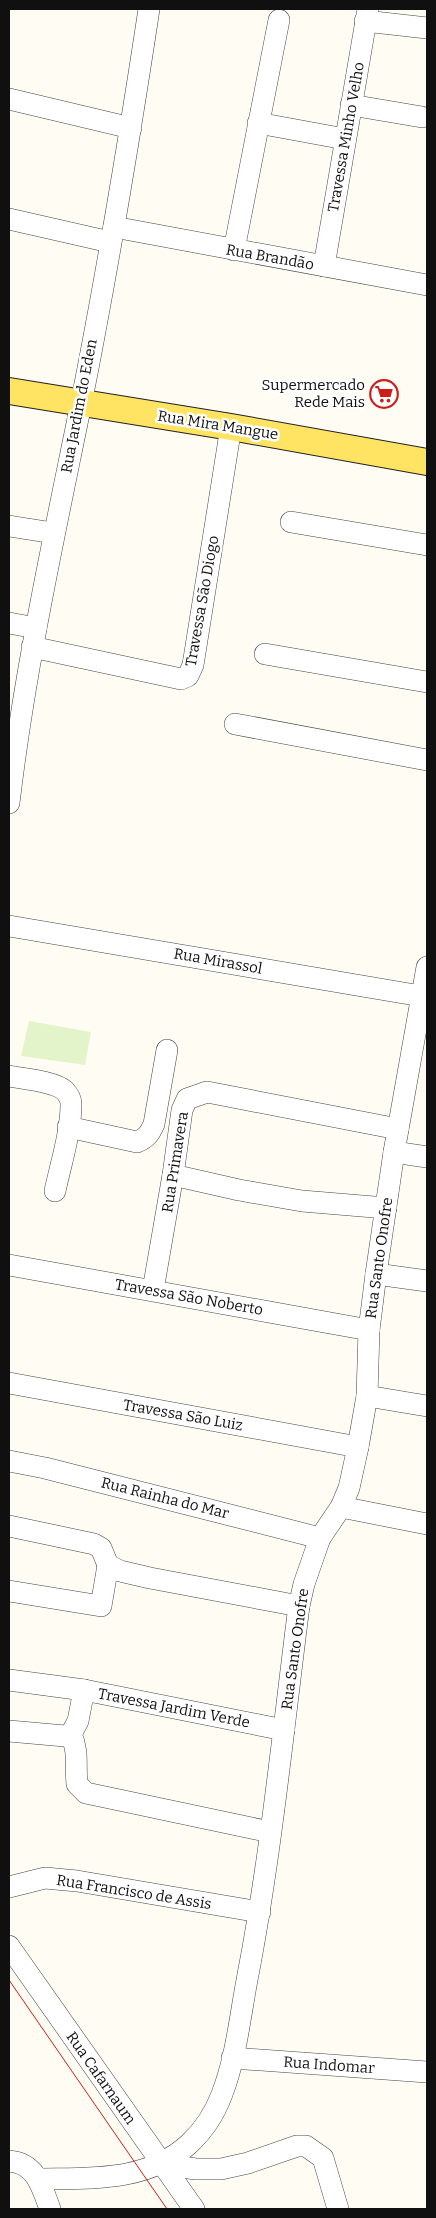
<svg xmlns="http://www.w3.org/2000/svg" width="436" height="2218" font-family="Bitter,serif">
<rect width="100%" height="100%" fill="#fffdf3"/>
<path fill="#e3f4cb" d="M29 1021 91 1032 85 1065 21 1056Z"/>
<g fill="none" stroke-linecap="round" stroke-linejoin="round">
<defs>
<g id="minor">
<path d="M365 21 427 28"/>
<path d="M9 99 131 128"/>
<path d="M351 105 422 117"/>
<path d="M258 123 345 139"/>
<path d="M9 219 110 242"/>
<path d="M114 227 427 285"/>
<path d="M234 250 279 20"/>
<path d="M324 266 368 9"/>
<path d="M291 522 427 545"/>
<path d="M9 526 53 533"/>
<path d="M9 623 36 628"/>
<path d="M32 647 181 679 188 676 193 665 231 427"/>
<path d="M265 654 427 682"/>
<path d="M235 724 427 760"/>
<path d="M9 803C25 668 54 537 81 404 107 273 129 141 149 9"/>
<path d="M9 926 427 997"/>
<path d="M9 1076C24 1079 53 1081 64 1090 68 1094 71 1098 71 1104 71 1132 61 1163 55 1191"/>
<path d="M68 1127 137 1142C147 1138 150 1133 154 1124L167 1050"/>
<path d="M394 1152 427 1157"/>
<path d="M173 1175 239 1190 302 1201 386 1208"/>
<path d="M9 1265 369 1330"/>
<path d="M376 1274 427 1281"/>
<path d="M153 1290 173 1175 182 1110 187 1099 207 1092 398 1129"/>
<path d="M9 1383 358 1447"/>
<path d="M367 1396 427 1406"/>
<path d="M9 1461 45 1468 320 1538"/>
<path d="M341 1507 427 1524"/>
<path d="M9 1526 94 1544 101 1548 108 1565 120 1571 150 1578 299 1606"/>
<path d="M9 1591 101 1606 108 1565"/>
<path d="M9 1680 84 1690"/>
<path d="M9 1731 65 1736 71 1734 78 1721 84 1690 284 1730"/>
<path d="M71 1734C79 1752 75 1765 77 1784L86 1793 270 1832"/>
<path d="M9 1887 45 1878 77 1881 260 1912"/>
<path d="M9 1946 194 2209"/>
<path d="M232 2058 427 2072"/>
<path d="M9 2161C36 2163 42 2187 50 2209"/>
<path d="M162 2164 196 2169H221L248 2163 297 2146H306L323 2158 338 2209"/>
<path d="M39 2179C92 2178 147 2182 189 2144 204 2130 215 2113 222 2094 236 2058 240 2017 247 1980 271 1856 283 1731 299 1606L304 1584 320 1538 341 1507 349 1488 358 1447 367 1396 369 1330 376 1274 394 1152 427 967"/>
</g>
<path id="major" d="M9 391 231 427 427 462"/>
</defs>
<use href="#minor" stroke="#434343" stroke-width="22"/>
<use href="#major" stroke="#212121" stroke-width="28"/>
<use href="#minor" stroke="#fff" stroke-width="21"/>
<use href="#major" stroke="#ffe463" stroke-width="26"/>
<path stroke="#ce1e1a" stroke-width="1" d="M9 1980 167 2209"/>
</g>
<defs>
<symbol id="supermarket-ring" viewBox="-11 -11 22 22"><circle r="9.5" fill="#fff" stroke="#ce1e1a" stroke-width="1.5"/><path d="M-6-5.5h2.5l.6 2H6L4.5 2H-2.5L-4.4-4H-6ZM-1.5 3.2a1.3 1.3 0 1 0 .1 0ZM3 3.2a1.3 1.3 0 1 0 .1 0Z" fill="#ce1e1a"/></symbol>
</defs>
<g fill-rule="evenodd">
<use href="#supermarket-ring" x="368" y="378" width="32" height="32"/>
</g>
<g text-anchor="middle" stroke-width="5" stroke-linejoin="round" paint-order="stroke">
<g font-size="15" fill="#101010" stroke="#fff">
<text transform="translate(346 137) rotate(-80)" y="5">Travessa Minho Velho</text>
<text transform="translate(270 257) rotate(10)" y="5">Rua Brandão</text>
<text transform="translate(79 406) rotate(-79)" y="5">Rua Jardim do Eden</text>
<text transform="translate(218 425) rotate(9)" y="5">Rua Mira Mangue</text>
<text transform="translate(202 601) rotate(-80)" y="5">Travessa São Diogo</text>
<text transform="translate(218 961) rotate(10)" y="5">Rua Mirassol</text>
<text transform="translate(175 1162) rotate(-81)" y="5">Rua Primavera</text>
<text transform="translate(379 1258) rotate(-82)" y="5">Rua Santo Onofre</text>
<text transform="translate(189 1297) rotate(10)" y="5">Travessa São Noberto</text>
<text transform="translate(183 1415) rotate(10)" y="5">Travessa São Luiz</text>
<text transform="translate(165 1498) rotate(14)" y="5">Rua Rainha do Mar</text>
<text transform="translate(295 1649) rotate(-82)" y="5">Rua Santo Onofre</text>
<text transform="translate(174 1708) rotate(11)" y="5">Travessa Jardim Verde</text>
<text transform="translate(134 1892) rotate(9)" y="5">Rua Francisco de Assis</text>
<text transform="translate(329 2065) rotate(4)" y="5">Rua Indomar</text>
<text transform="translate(101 2078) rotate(55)" y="5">Rua Cafarnaum</text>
</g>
<g font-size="15" fill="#101010" stroke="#fff" text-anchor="end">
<text x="365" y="390">Supermercado<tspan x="365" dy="17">Rede Mais</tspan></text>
</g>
</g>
<rect width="436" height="2218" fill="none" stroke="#101010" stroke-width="20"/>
</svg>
